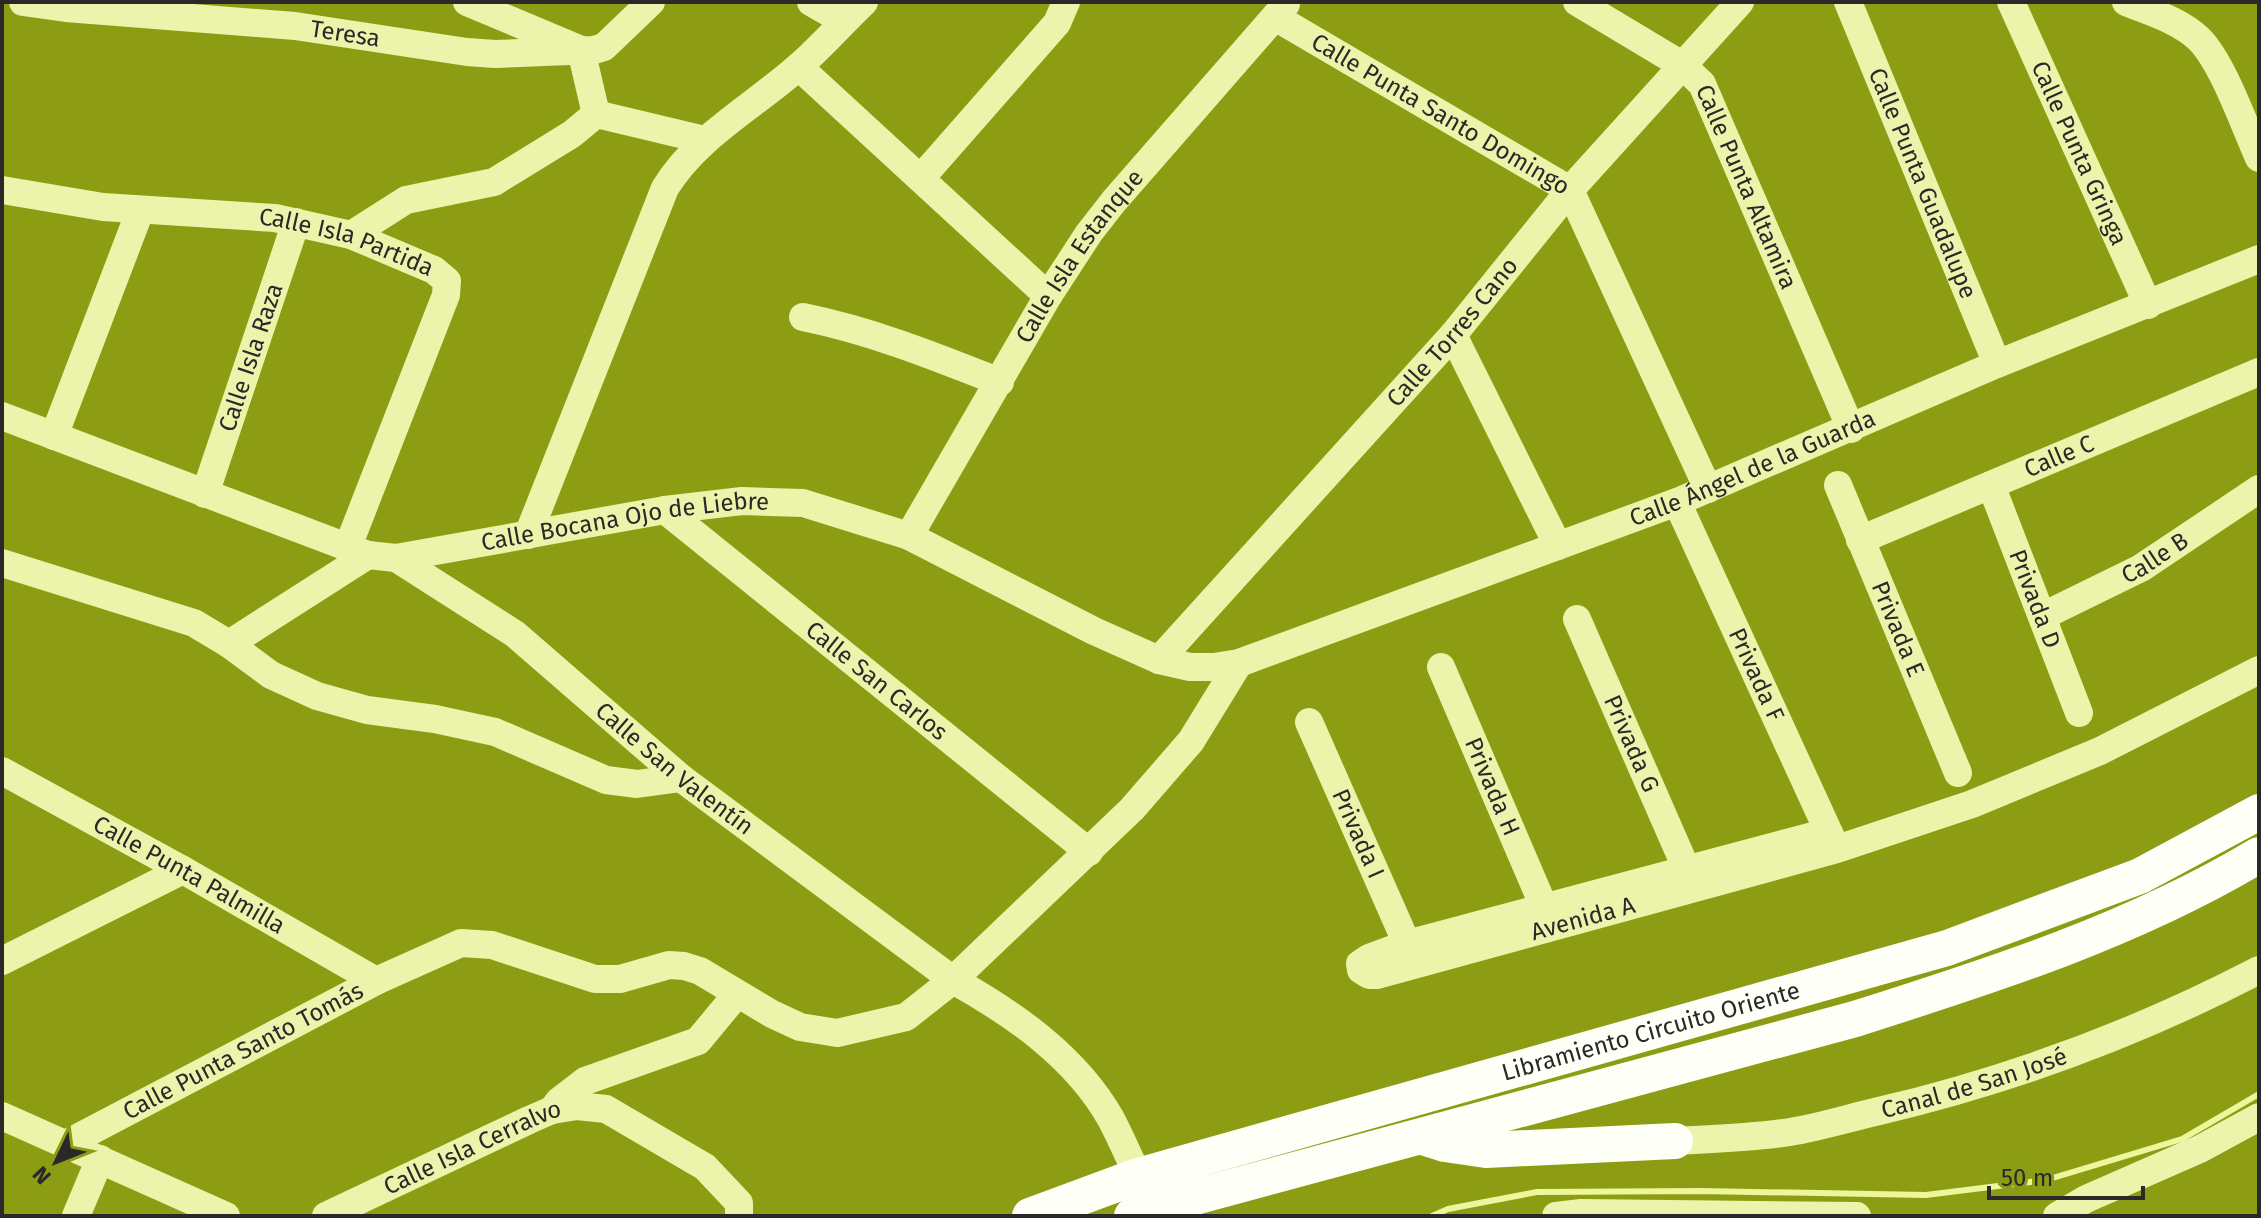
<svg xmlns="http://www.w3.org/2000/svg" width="2261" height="1218" font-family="'Fira Sans',sans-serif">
<rect width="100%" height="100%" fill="#8c9d14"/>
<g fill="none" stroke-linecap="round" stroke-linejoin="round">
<path stroke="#eef69d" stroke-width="6" d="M1432 1216 1448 1209 1537 1192 1701 1191 1926 1195 2046 1180 2182 1139 2259 1094"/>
<g stroke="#ecf3aa" stroke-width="28">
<path id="s1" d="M23 2 66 8 295 26 467 52 495 54 594 50 604 47 651 2"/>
<path d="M467 2 581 50 596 114"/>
<path d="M811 2 844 21"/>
<path id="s2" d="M1577 2 1682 65 1702 84 1851 429"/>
<path id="s3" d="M1848 2 1997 364"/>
<path id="s4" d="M2011 2 2148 305"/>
<path d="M2126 2C2150 12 2179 20 2199 39 2223 63 2244 125 2259 158"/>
<path id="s5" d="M1275 17 1570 190 1708 489"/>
<path d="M799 67 1048 296"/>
<path d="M596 114 705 140"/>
<path d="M921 178 1057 23 1066 2"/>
<path id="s6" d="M2 190 103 207 275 218 351 235 434 270 447 281 446 295 347 549"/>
<path d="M351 235 406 200 494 182 572 134 596 114"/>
<path d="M803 317C872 331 934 356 1000 382"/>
<path d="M1453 335 1558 546"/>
<path id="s7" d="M2 416 368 555 396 558 665 510 742 501 803 503 909 536 1094 631 1159 660 1190 667H1214L1239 663 1677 502 1997 364 2259 259"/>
<path d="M54 436 140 211"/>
<path id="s8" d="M1838 485 1958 773"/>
<path id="s9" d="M1991 485 2079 713"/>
<path id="s10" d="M205 494 296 222"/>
<path id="s11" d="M1677 502 1836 848"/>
<path id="s12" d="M665 510 1089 852"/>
<path d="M528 535 665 188C697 136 753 107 798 67 821 47 842 23 864 2"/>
<path id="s13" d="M909 536 1048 296 1089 233 1114 201 1286 4"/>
<path id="s14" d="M1860 540 2259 372"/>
<path id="s15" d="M396 558 515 634 681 778 953 980C1014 1014 1076 1057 1111 1119 1121 1138 1129 1157 1138 1176"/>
<path d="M2 563 194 623 229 644 271 675 317 696 367 710 435 719 495 732 606 780 637 784 681 778"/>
<path id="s16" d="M2043 616 2141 568 2259 489"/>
<path id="s17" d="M1577 619 1686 868"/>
<path d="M229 644 368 555"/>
<path id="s18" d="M1159 660 1453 335 1570 190 1740 2"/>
<path id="s19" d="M1441 667 1544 907"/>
<path id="s20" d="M1309 722 1407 944"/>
<path id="s21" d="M2 771 183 870 376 981"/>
<path id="s22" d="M1828 832 1407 944 1369 958 1360 964 1361 970 1369 975H1377L1837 849 1972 804 2100 751 2259 670"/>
<path d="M2 961 183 870"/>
<path d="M552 1110 559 1101 585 1081 698 1041 737 994"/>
<path d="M2 1116 226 1216"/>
<path id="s23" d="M1675 1141C1713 1139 1752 1138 1790 1132 1820 1127 1849 1118 1879 1111 2011 1080 2138 1033 2259 970"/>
<path id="s24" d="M66 1144 376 981 461 943 492 945 595 979H620L669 965 684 966 700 971 772 1014 800 1027 837 1033 906 1017 953 980 1132 809 1191 741 1239 663"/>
<path d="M76 1216 100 1159"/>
<path id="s25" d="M326 1216 529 1120 552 1110 577 1106 606 1109 705 1167 739 1203V1216"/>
<path d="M1556 1216 1581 1213 1857 1216"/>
<path d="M2057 1216 2086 1199 2200 1149 2259 1117"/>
</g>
<g stroke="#fefff7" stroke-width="36">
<path d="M1426 1138 1445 1144 1486 1150 1675 1141"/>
<path id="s26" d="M1030 1216 1138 1176 1947 948 2140 876 2259 812"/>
<path d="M1132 1216 1154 1208 1855 1019C1994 975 2134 930 2259 855"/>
</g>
</g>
<g text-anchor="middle" stroke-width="8" stroke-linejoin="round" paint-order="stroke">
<g font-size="24" fill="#292929" stroke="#8c9d14">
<text dy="8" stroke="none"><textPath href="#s1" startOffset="324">Teresa</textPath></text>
<text dy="8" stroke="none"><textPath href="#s5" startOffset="192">Calle Punta Santo Domingo</textPath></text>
<text dy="8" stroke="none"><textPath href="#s4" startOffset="166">Calle Punta Gringa</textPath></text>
<text dy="8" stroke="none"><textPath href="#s3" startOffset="196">Calle Punta Guadalupe</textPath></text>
<text dy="8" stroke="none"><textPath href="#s2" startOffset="262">Calle Punta Altamira</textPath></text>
<text dy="8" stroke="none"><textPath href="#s6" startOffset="350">Calle Isla Partida</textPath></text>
<text dy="8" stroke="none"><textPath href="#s13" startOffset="328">Calle Isla Estanque</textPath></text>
<text dy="8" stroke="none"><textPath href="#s18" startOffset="440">Calle Torres Cano</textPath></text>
<text dy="8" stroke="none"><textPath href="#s10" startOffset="144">Calle Isla Raza</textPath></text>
<text dy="8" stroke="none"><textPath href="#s14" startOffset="216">Calle C</textPath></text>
<text dy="8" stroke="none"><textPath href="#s7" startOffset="1852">Calle Ángel de la Guarda</textPath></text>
<text dy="8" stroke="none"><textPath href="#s7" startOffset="652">Calle Bocana Ojo de Liebre</textPath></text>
<text dy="8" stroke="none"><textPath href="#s16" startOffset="126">Calle B</textPath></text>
<text dy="8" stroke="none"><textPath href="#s9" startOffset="122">Privada D</textPath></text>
<text dy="8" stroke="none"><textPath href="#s8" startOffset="156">Privada E</textPath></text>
<text dy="8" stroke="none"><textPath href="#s11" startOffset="190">Privada F</textPath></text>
<text dy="8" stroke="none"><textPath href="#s12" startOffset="272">Calle San Carlos</textPath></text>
<text dy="8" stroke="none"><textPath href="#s17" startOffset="136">Privada G</textPath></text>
<text dy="8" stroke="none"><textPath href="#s15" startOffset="350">Calle San Valentín</textPath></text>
<text dy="8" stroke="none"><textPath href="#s19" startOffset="130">Privada H</textPath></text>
<text dy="8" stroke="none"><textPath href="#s20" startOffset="122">Privada I</textPath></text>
<text dy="8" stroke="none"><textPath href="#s21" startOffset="214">Calle Punta Palmilla</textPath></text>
<text dy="8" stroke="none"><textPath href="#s22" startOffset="724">Avenida A</textPath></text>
<text dy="8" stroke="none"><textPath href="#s26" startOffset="648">Libramiento Circuito Oriente</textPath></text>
<text dy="8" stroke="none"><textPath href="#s24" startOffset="200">Calle Punta Santo Tomás</textPath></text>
<text dy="8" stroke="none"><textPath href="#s23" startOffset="306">Canal de San José</textPath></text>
<text dy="8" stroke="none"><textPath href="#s25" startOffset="162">Calle Isla Cerralvo</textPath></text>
</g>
</g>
<rect width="2261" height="1218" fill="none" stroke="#292929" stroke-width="8"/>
<g transform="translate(56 1162) rotate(227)" stroke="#8c9d14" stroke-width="6" paint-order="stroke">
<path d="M0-6L14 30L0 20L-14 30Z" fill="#292929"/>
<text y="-12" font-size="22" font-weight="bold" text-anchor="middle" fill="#292929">N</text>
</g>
<path d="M1989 1186v12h154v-12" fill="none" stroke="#292929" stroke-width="4"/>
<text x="2001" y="1186" font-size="24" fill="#292929" stroke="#8c9d14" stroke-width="6" paint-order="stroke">50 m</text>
</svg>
